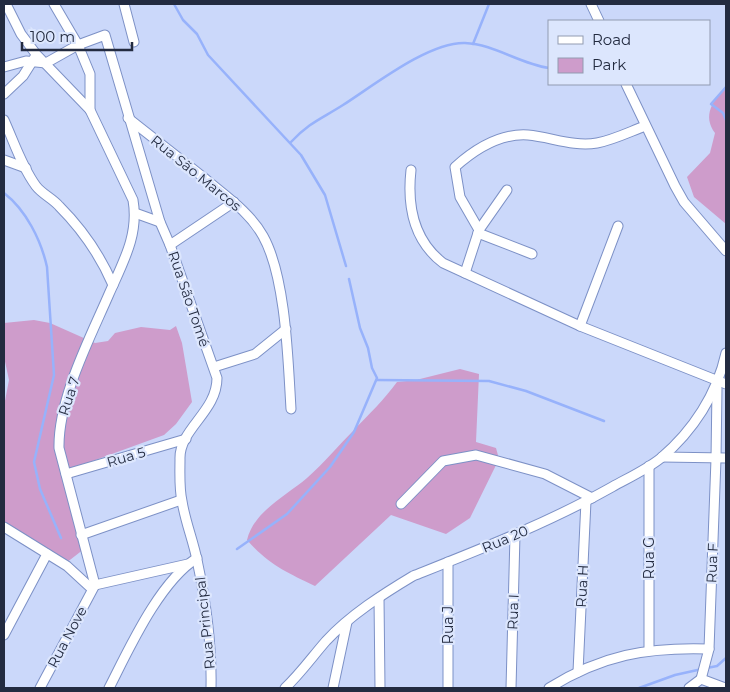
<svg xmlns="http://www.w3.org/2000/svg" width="730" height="692" font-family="Montserrat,sans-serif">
<rect width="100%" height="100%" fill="#cbd8fa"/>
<g fill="#ce9ccb">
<path d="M726 86V224L694 197 687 177 710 153 715 133C702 115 713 101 726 86Z"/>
<path d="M34 320 50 323 95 343 108 341 115 333 141 327 170 330 176 326 182 343 192 402 176 424 164 435 68 470 84 549 66 563 4 524V406L9 380 4 357V323Z"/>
<path d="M460 369 479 374 476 442 496 448 499 459 470 518 446 534 391 515 315 586C286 572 269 565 247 540 254 511 286 496 307 478 324 463 338 446 353 431 369 414 384 400 397 382L416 380Z"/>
</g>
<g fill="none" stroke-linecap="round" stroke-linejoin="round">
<g stroke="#97b2fb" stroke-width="2.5">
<path d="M174 4 183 20 197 34 208 55 301 155 325 195 346 266"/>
<path d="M473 44 489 4"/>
<path d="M726 87 711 104 723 113 726 120"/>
<path d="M291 142C310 122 321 119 343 105 373 86 428 42 465 43 494 44 520 64 549 68"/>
<path d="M4 193C26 210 41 240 47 267L54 375 34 462 40 489 61 538"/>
<path d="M377 380 489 381 526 391 604 421"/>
<path d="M237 549 287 514 330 467 354 432 377 378 372 368 368 348 360 328 349 279"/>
<path d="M707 668 717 666 726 658"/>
<path d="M639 688 675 675 702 669"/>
</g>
<defs>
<g id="minor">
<path d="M6 4 21 34 36 54 90 110"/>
<path d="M54 4 78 45 90 74V110L133 200C139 235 123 262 109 294 90 338 58 399 59 448L95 585"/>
<path d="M124 4 134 42"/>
<path d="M591 4 599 21"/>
<path d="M4 67 26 61 46 63 78 45 105 35 160 222 170 245 217 378C217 412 179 429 180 459 180 472 179 488 182 501 185 521 193 540 197 560 206 602 212 645 211 688"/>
<path d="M626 84 675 186 684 202 726 251"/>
<path d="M4 94 23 76 35 57"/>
<path d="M128 118C153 138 178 157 203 177 224 195 249 211 263 236 286 277 288 361 291 409"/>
<path d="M4 120C14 142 22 167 36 186 42 194 52 198 59 206 82 229 100 255 113 285"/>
<path d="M4 160 26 168"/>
<path d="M411 170C407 206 413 240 443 263L580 326 726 384"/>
<path d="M135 213 160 222"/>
<path d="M479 230 460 197 455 167C475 149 500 133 528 135 551 137 573 147 597 143 613 140 629 132 645 126"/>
<path d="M478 233 532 254"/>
<path d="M170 245 234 202"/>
<path d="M465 273 479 230 507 190"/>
<path d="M580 326 618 226"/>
<path d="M214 367 255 354 286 329"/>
<path d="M662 457 726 458"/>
<path d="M66 474 186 439"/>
<path d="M401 504 443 461 476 455 545 474 592 498"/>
<path d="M4 527 67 566 92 589"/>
<path d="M81 535 181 500"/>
<path d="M95 585 188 564"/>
<path d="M379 598 380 688"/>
<path d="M4 635 47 554"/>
<path d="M649 650V466"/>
<path d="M578 672 586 501"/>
<path d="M701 679 709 649 716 459 717 388"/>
<path d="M701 679 725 688"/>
<path d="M40 688 95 585"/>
<path d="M109 688C129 649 159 582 197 558"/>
<path d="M285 688C300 674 312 657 326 641 350 615 383 594 413 576 481 549 548 523 612 487 628 478 646 470 661 458 693 431 717 394 726 353"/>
<path d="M333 688 347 622"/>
<path d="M448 688V562"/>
<path d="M511 688 515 535"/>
<path d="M549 688C602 655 647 647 709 649"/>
<path d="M689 688 701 679"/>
</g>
</defs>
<use href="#minor" stroke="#7d91c6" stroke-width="11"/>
<use href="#minor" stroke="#fff" stroke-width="9"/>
</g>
<g text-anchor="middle" stroke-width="4.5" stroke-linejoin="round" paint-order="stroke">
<g font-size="14" fill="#232b40" stroke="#dce6fd">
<text transform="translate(196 173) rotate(39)" y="5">Rua São Marcos</text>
<text transform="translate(189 299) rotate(71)" y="5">Rua São Tomé</text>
<text transform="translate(69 396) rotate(-72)" y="5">Rua 7</text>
<text transform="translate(126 457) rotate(-16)" y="5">Rua 5</text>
<text transform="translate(505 539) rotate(-23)" y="5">Rua 20</text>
<text transform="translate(649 558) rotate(-90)" y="5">Rua G</text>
<text transform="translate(712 563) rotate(-88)" y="5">Rua F</text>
<text transform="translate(582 586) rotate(-87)" y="5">Rua H</text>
<text transform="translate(513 612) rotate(-88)" y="5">Rua I</text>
<text transform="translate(205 623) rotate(-96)" y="5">Rua Principal</text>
<text transform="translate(448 625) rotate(-90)" y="5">Rua J</text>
<text transform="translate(67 637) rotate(-62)" y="5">Rua Nove</text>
</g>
</g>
<rect width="730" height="692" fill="none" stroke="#232b40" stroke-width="10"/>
<rect x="548" y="20" width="162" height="65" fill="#dce6fd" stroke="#929bb1"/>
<rect x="558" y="36" width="25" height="8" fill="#ffffff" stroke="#929bb1"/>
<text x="592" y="45" font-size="15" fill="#232b40">Road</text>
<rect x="558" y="58" width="25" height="15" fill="#ce9ccb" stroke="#929bb1"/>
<text x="592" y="70" font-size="15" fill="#232b40">Park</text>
<path d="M22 42v8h110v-8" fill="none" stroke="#232b40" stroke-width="2.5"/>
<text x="30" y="42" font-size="15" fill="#232b40" stroke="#dce6fd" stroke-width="4" paint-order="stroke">100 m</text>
</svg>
